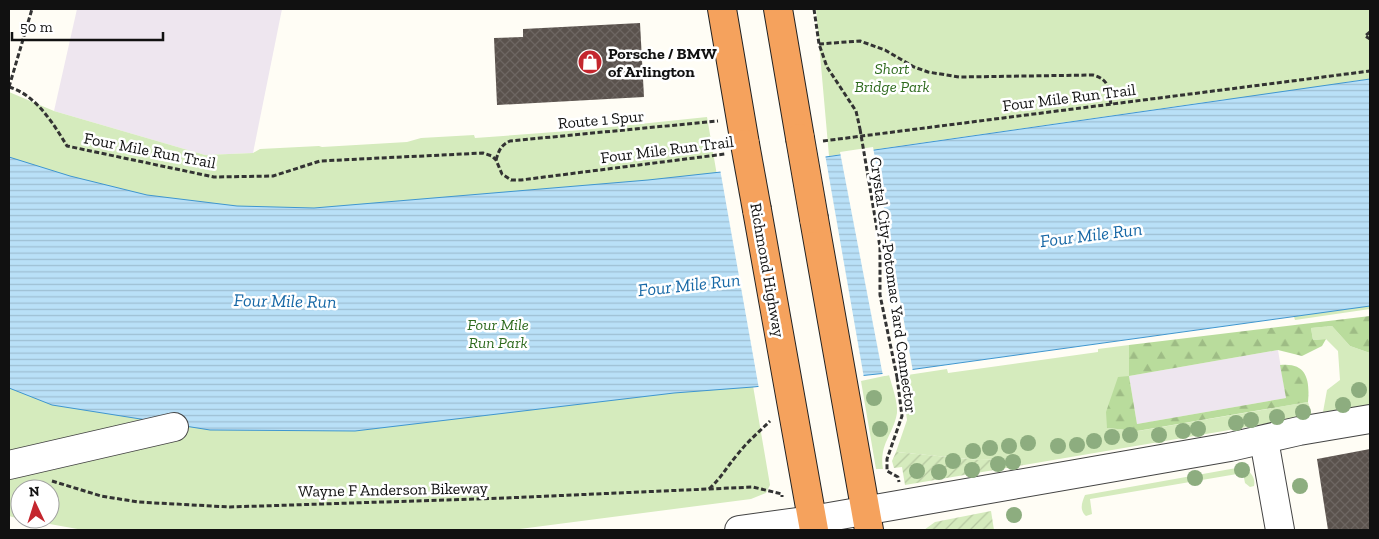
<svg xmlns="http://www.w3.org/2000/svg" width="1379" height="539" font-family="'Zilla Slab',serif">
<defs>
<pattern id="forest-firs" width="22" height="20" patternUnits="userSpaceOnUse" patternTransform="scale(1.25)"><rect width="22" height="20" fill="#b9dc9c"/><path d="M5 1l3.5 6h-7zM16 11l3.5 6h-7z" fill="#9ebc85"/></pattern>
<pattern id="garden-furrows" width="10" height="10" patternUnits="userSpaceOnUse" patternTransform="scale(1.25)"><rect width="10" height="10" fill="#d5ebbd"/><path d="M-1 1l2-2M0 10L10 0M9 11l2-2" fill="none" stroke="#b6c8a1"/></pattern>
<pattern id="water-rules" width="6" height="5" patternUnits="userSpaceOnUse" patternTransform="scale(1.25)"><rect width="6" height="5" fill="#b9e0f7"/><path d="M0 2.5h6" fill="none" stroke="#9ebfd3"/></pattern>
<pattern id="building-cross-hatch" width="8" height="8" patternUnits="userSpaceOnUse" patternTransform="scale(1.25)"><rect width="8" height="8" fill="#5a524d"/><path d="M0 0l8 8M0 8l8-8" fill="none" stroke="#6d6662"/></pattern>
</defs>
<rect width="100%" height="100%" fill="#fffdf5"/>
<g fill="#eee6ef">
<path d="M77 9H282L253 153 205 155 54 111Z"/>
<path d="M1278 350 1286 398 1137 424 1129 376Z"/>
</g>
<g fill="#d5ebbd">
<path d="M816 9H1370V79L1346 82 1370 166V309L1295 320 1227 99 829 156Z"/>
<path d="M9 92 54 111 205 155 253 153 260 149 319 146 322 147 407 142 421 138 474 135 475 138 582 130 707 117 770 485 766 493 751 499 512 530H83L22 519H50V489H20V519L9 516Z"/>
<path d="M1332 326 1350 346 1370 353V405L1323 412 1327 390 1340 380 1338 351 1326 339 1313 340 1311 328Z"/>
<path d="M1129 345V376L1107 428 1138 431 1308 402 1312 416 1024 465 1010 459 979 460 896 452 907 420 901 376 947 369 948 373 1098 352V349Z"/>
<path d="M889 375C892 386 898 402 897 413 893 436 879 443 883 469H876L861 381Z"/>
<path d="M1242 467C1250 471 1256 477 1254 486L1250 487 1245 483 1243 473 1090 499 1092 514 1086 516C1079 510 1082 502 1085 495Z"/>
</g>
<path fill="url(#forest-firs)" d="M1370 316V353L1350 346 1332 326 1311 328 1313 340 1326 339 1322 346 1302 356 1278 350 1129 376 1137 424 1286 398 1280 365C1307 362 1310 380 1308 402L1137 431 1107 428 1106 412 1118 377 1129 376V345Z"/>
<g fill="url(#garden-furrows)">
<path d="M896 452 979 460 1011 459 1024 465 905 485 902 467 894 468 892 461Z"/>
<path d="M991 511 994 530H924L935 522Z"/>
</g>
<path fill="url(#water-rules)" stroke="#3f96cf" d="M1370 79V306L887 373 753 387 674 393 355 431 210 430 52 405 9 388V157L70 176 147 195 237 206 314 208 648 180 721 172Z"/>
<g fill="#fffdf5">
<path d="M873 147 913 372 883 376 840 152Z"/>
<path d="M825 154 864 378 759 389 720 169Z"/>
</g>
<g fill="url(#building-cross-hatch)">
<path d="M640 23 644 97 497 105 494 38 523 37V29Z"/>
<path d="M1370 449V530H1328L1317 459Z"/>
</g>
<g fill="none" stroke-linecap="round" stroke-linejoin="round">
<defs>
<g id="minor">
<path d="M1264 440 1280 530"/>
<path d="M9 465 174 427"/>
<path d="M739 530 812 520 1230 447 1299 431 1370 419"/>
</g>
<g id="highway">
<path d="M722 9 745 144"/>
<path d="M778 9 800 138"/>
<path d="M757 210 814 530"/>
<path d="M814 219 869 530"/>
</g>
</defs>
<use href="#minor" stroke="#444" stroke-width="30"/>
<use href="#highway" stroke="#222" stroke-width="30"/>
<g stroke="#333" stroke-width="3" stroke-dasharray="5 2.5" stroke-linecap="butt">
<path d="M814 9 819 44 827 67 856 111 860 129"/>
<path d="M1370 32 1365 36 1370 39"/>
<path d="M819 44 860 41 885 50 914 67 928 72 959 77 1093 75C1110 80 1108 88 1111 104"/>
<path d="M9 87C36 95 53 123 67 146L214 177 273 176 320 161 483 153 492 156 496 160 502 174 511 180H521L725 154"/>
<path d="M9 87 32 9"/>
<path d="M823 141 1370 71"/>
<path d="M496 160C499 150 501 145 510 141L718 121"/>
<path d="M897 377 902 416 887 459V471L898 477 899 482"/>
<path d="M52 481 101 496 138 502 230 507 505 498 753 487 782 494V497"/>
<path d="M709 489C722 477 726 468 737 455 747 442 759 432 770 421"/>
</g>
<use href="#minor" stroke="#fff" stroke-width="28"/>
<use href="#highway" stroke="#f5a25d" stroke-width="28"/>
<defs>
<g id="highway-bridge">
<path d="M800 138 814 219"/>
<path d="M745 144 757 210"/>
</g>
</defs>
<use href="#highway-bridge" stroke="#222" stroke-width="30" stroke-linecap="butt"/>
<path stroke="#333" stroke-width="3" stroke-dasharray="5 2.5" stroke-linecap="butt" d="M860 129 880 247V295L897 377"/>
<use href="#highway-bridge" stroke="#f5a25d" stroke-width="28"/>
</g>
<g fill="#8dad7f">
<circle cx="1359" cy="390" r="8"/>
<circle cx="874" cy="398" r="8"/>
<circle cx="1343" cy="405" r="8"/>
<circle cx="1303" cy="412" r="8"/>
<circle cx="1277" cy="417" r="8"/>
<circle cx="1251" cy="420" r="8"/>
<circle cx="1236" cy="423" r="8"/>
<circle cx="880" cy="429" r="8"/>
<circle cx="1198" cy="429" r="8"/>
<circle cx="1183" cy="431" r="8"/>
<circle cx="1130" cy="435" r="8"/>
<circle cx="1159" cy="435" r="8"/>
<circle cx="1112" cy="437" r="8"/>
<circle cx="1094" cy="441" r="8"/>
<circle cx="1028" cy="443" r="8"/>
<circle cx="1077" cy="445" r="8"/>
<circle cx="1009" cy="446" r="8"/>
<circle cx="1058" cy="446" r="8"/>
<circle cx="990" cy="448" r="8"/>
<circle cx="973" cy="451" r="8"/>
<circle cx="953" cy="461" r="8"/>
<circle cx="1013" cy="462" r="8"/>
<circle cx="998" cy="464" r="8"/>
<circle cx="972" cy="470" r="8"/>
<circle cx="1242" cy="470" r="8"/>
<circle cx="917" cy="471" r="8"/>
<circle cx="939" cy="472" r="8"/>
<circle cx="1195" cy="478" r="8"/>
<circle cx="1300" cy="486" r="8"/>
<circle cx="1014" cy="515" r="8"/>
</g>
<defs>
<symbol id="shop-disc" viewBox="-11 -11 22 22"><circle r="9.5" fill="#c4262e" stroke="#fff"/><path d="M-5-2.5h2.3a2.7 3.5 0 0 1 5.4 0H5L5.5 6h-11ZM-1.5-2.5h3a1.5 2.3 0 0 0-3 0Z" fill="#fff"/></symbol>
</defs>
<g fill-rule="evenodd">
<use href="#shop-disc" x="576" y="48" width="28" height="28"/>
</g>
<g text-anchor="middle" stroke-width="5" stroke-linejoin="round" paint-order="stroke">
<g font-size="16" font-weight="bold" fill="#111" stroke="#fff" text-anchor="start">
<text x="608" y="59">Porsche / BMW<tspan x="608" dy="18">of Arlington</tspan></text>
</g>
<g font-size="16" font-style="italic" fill="#2f6b1f" stroke="#fff">
<text x="892" y="74">Short<tspan x="892" dy="18">Bridge Park</tspan></text>
<text x="498" y="330">Four Mile<tspan x="498" dy="18">Run Park</tspan></text>
</g>
<g font-size="16" fill="#111" stroke="#fff">
<text transform="translate(1069 97) rotate(-7)" y="6">Four Mile Run Trail</text>
<text transform="translate(601 119) rotate(-5)" y="6">Route 1 Spur</text>
<text transform="translate(667 149) rotate(-7)" y="6">Four Mile Run Trail</text>
<text transform="translate(150 150) rotate(11)" y="6">Four Mile Run Trail</text>
<text transform="translate(768 270) rotate(80)" y="6">Richmond Highway</text>
<text transform="translate(894 285) rotate(82)" y="6">Crystal City-Potomac Yard Connector</text>
<text transform="translate(393 489) rotate(-1)" y="6">Wayne F Anderson Bikeway</text>
</g>
<g font-size="18" font-style="italic" fill="#1768a6" stroke="#fff">
<text transform="translate(1091 235) rotate(-7)" y="6">Four Mile Run</text>
<text transform="translate(689 285) rotate(-6)" y="6">Four Mile Run</text>
<text transform="translate(285 301) rotate(1)" y="6">Four Mile Run</text>
</g>
</g>
<rect width="1379" height="539" fill="none" stroke="#111111" stroke-width="20"/>
<g transform="translate(35 504) rotate(356)"><circle r="24" fill="#ffffff" stroke="#a0a0a0"/>
<path d="M0-4L9 19L0 12L-9 19Z" fill="#c4262e"/>
<text y="-8" font-size="14" font-weight="bold" text-anchor="middle" fill="#111111">N</text>
</g>
<path d="M12 32v8h151v-8" fill="none" stroke="#111111" stroke-width="2.5"/>
<text x="20" y="32" font-size="15" fill="#111111" stroke="#ffffff" stroke-width="4" paint-order="stroke">50 m</text>
</svg>
